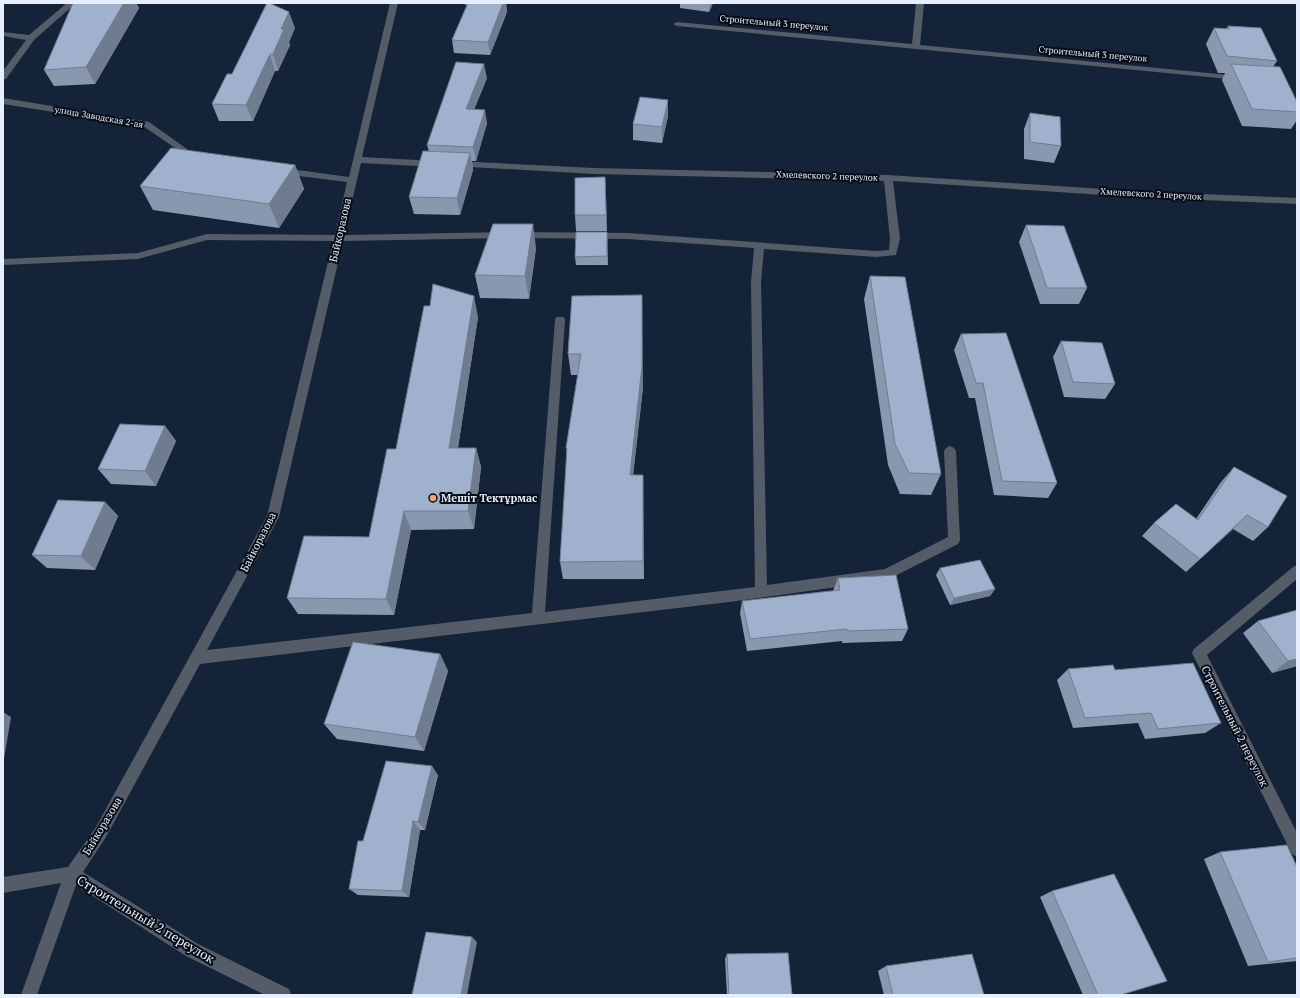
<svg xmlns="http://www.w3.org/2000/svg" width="1300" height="998" font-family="'PT Serif',serif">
<rect width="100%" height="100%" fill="#142337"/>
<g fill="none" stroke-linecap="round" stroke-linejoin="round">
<g fill="#545c67" fill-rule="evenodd">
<path d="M67 3H76L34 40 6 79H3V71L26 40 3 36V32L29 35Z"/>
<path d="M390 3H398L362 157 436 161 440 164 436 167 361 163 344 235 516 232 628 233 876 251 889 250 890 239 884 181 594 174 453 166 452 164 453 162 456 161 594 168 888 175 1133 191 1297 198V204L1133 197 893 181 900 239 896 255 876 257 764 249 761 282 767 585 885 569 948 537 944 451 946 448 950 446 954 448 956 451 960 540 958 544 887 580 729 602 200 664 106 837 83 872 198 944 289 989 291 995H265L186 956 76 885 37 995H21L61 883 3 893V877L68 867 96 827 267 516 333 241 207 240 138 259 3 265V259L138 253 207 234 335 235 347 182 283 174 278 171 283 168 349 177ZM516 238 628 239 754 248 751 282 755 587 545 612 565 320 564 317H556L555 320 532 613 207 650 279 517 343 241Z"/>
<path d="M916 3H924L920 45 1239 76 1243 78 1239 80 677 26 673 24 677 22 912 44Z"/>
<path d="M3 98 149 122 201 159 197 162 194 161 143 126 3 104Z"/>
<path d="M1297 565V579L1207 655 1297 833V857L1292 854 1192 653 1194 649 1293 567Z"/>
</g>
</g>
<g fill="#8998af">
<path d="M73 3H136L139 8 95 84 54 86 44 70Z"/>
<path d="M465 3H506L507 12 490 55 454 53 452 40 467 5H465Z"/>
<path d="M680 3H713L709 12 680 8Z"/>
<path d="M1228 26 1277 61 1273 67 1297 102V120L1291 129 1242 126 1222 80 1225 73H1218L1206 44 1214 28 1226 29Z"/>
<path d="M295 28 289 42 290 45 278 71H275L253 121H219L212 104 232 74Z"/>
<path d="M487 78 474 109 487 123 476 161H472L473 170 460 215 414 214 409 197 429 152 427 145Z"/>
<path d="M668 100V116L662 143 633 140V124Z"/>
<path d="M1030 113 1061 146 1054 163 1024 159V129Z"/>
<path d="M295 165 304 189 279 228 153 210 140 186Z"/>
<path d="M605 177 607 231H576L575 215Z"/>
<path d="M1026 225 1087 288 1079 304H1040L1019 242Z"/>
<path d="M607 232 608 265H576L575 257Z"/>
<path d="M536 248 529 299 480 298 475 275Z"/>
<path d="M870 276 941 474 931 495 900 494 888 465 864 299Z"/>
<path d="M572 296 643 387 633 475H643L644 579H563L560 562 567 457 566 448 578 375H571L568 354Z"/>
<path d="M478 317 458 448H476L481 467 474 529 411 530 394 615 298 614 287 598 369 537 396 449Z"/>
<path d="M961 334 1057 483 1048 498 994 495 975 398H969L954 350Z"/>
<path d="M1061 341 1115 384 1105 399 1064 397 1053 357Z"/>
<path d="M165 426 176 441 156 486 111 484 98 469Z"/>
<path d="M1234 467 1268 527 1253 541 1233 529 1186 572 1142 536 1154 523 1196 519 1221 482Z"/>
<path d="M105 502 118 516 95 570 47 568 32 555Z"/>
<path d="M940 568 995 589 990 596 950 605 936 575Z"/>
<path d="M838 578 908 629 902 641 842 643V641L747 651 740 613 742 601 833 591Z"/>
<path d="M1258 621 1297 666 1272 673 1243 633Z"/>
<path d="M440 654 448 671 424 751 337 739 324 724Z"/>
<path d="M1068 669 1221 723 1205 733 1145 739 1138 723 1073 728 1057 680Z"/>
<path d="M438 775 425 830H420L409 897 358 895 349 889 363 841Z"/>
<path d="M1220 852 1297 867V961L1248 966 1204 859Z"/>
<path d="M1052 891 1120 995H1083L1040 897Z"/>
<path d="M727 954 792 995H727L725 959Z"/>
<path d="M886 966 984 995H884L878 971Z"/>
</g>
<g fill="#6f7c8f">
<path d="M124 3H136L139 8 95 84 86 67Z"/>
<path d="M500 3H506L507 12 490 55 488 42Z"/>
<path d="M710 3H713L709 12Z"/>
<path d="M289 12 295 28 289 42 290 45 278 71 273 54 281 29Z"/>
<path d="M270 54 275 71 253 121 246 105Z"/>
<path d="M484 64 487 78 469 123 466 109Z"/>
<path d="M668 100V116L662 143V127Z"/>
<path d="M485 110 487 123 476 161 473 147Z"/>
<path d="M470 153 473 170 460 215 457 198Z"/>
<path d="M295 165 304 189 279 228 269 204Z"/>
<path d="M605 177 606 194 607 231 606 215Z"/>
<path d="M533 224 536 248 529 299 525 276Z"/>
<path d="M642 295 643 387 631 494 630 475Z"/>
<path d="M474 296 478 317 455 467 449 448Z"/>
<path d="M165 426 176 441 156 486 145 471Z"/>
<path d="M476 448 481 467 474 529 468 511Z"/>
<path d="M105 502 118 516 95 570 81 556Z"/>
<path d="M404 511 411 530 394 615 386 599Z"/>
<path d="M1247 515 1233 529 1186 572 1200 559Z"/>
<path d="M995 589 990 596 950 605 954 598Z"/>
<path d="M440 654 448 671 424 751 415 737Z"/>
<path d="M1297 659V666L1272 673 1288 661Z"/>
<path d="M3 712 11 717 3 765Z"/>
<path d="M432 766 438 775 425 830 418 822Z"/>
<path d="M413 821 420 830 409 897 402 891Z"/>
<path d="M472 937 477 942 467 995H461Z"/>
</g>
<g fill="#9fb1cc" stroke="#6f7c8f">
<path d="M73 3H124L86 67 44 70Z"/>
<path d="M267 3H269L289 12 281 29H284L273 54H270L246 105 212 104 227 74H232Z"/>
<path d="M468 3H503L488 42 452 40Z"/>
<path d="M1228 26 1261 28 1277 61 1227 56 1214 28 1229 29Z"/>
<path d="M456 62 484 64 466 109 485 110 473 147 427 145Z"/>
<path d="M1231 64 1280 67 1297 102V112L1252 109Z"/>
<path d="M640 97 668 100 662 127 633 124Z"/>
<path d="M1030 113 1060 117 1061 146 1030 142Z"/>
<path d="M171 148 295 165 269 204 140 186Z"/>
<path d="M423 151 470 153 457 198 409 197Z"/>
<path d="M605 177 606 215H575V178Z"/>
<path d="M493 224H533L525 276 475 275Z"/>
<path d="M1026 225 1064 226 1087 288H1047Z"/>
<path d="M576 232H607V256L575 257Z"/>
<path d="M870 276 905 277 941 474 909 473 895 444Z"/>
<path d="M433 284 474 296 449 448H476L468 511H404L386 599 287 598 304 536 369 537 387 449H396L424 306H430Z"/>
<path d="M642 295V366L630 475H643V561L560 562 567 448H566L581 354H568L572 296Z"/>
<path d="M1006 333 1057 483 1002 481 983 383H976L961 334Z"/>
<path d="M1061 341 1102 343 1115 384 1073 382Z"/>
<path d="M120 424 165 426 145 471 98 469Z"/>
<path d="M1234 467 1287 496 1268 527 1247 515 1200 559 1154 523 1176 504 1198 520Z"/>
<path d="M58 500 105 502 81 556 32 555Z"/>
<path d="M980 560 995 589 954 598 940 568Z"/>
<path d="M896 575 908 629 847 631V629L750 639 742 601 840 590 838 578Z"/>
<path d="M1297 610V659L1288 661 1258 621Z"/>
<path d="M353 642 440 654 415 737 324 724Z"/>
<path d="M1193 663 1221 723 1158 729 1151 713 1085 718 1068 669 1113 665 1115 670Z"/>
<path d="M386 761 432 766 418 822 413 821 402 891 349 889 358 841H363Z"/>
<path d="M1287 845 1297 867V958L1268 962 1220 852Z"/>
<path d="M1114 874 1167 981 1120 995H1098L1052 891Z"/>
<path d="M426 932 472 937 461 995H412Z"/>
<path d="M788 953 792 995H729L727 954Z"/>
<path d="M972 954 984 995H893L886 966Z"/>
</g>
<circle fill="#f0a27a" stroke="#060c15" stroke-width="1.5" cx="433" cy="498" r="4"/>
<g text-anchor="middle" stroke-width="4" stroke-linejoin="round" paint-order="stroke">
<g font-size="9" fill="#e5effd" stroke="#060c15">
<text transform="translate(774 23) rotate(5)" y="3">Строительный 3 переулок</text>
<text transform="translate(1093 54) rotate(5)" y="3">Строительный 3 переулок</text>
<text transform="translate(99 117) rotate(10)" y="3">улица Заводская 2-ая</text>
<text transform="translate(827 176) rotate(2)" y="3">Хмелевского 2 переулок</text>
<text transform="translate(1151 194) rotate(3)" y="3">Хмелевского 2 переулок</text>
</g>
<g font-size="11" fill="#e5effd" stroke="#060c15">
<text transform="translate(340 230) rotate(-77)" y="4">Байкоразова</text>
<text transform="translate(258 542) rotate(-63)" y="4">Байкоразова</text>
<text transform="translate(1235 726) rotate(63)" y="4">Строительный 2 переулок</text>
<text transform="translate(102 826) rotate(-59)" y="4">Байкоразова</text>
</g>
<g font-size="11" font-weight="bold" fill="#e5effd" stroke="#060c15" text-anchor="start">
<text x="441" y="502">Мешіт Тектұрмас</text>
</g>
<g font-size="13" fill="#e5effd" stroke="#060c15">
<text transform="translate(146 919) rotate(31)" y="5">Строительный 2 переулок</text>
</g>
</g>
<rect width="1300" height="998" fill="none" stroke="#e5effd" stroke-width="8"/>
</svg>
